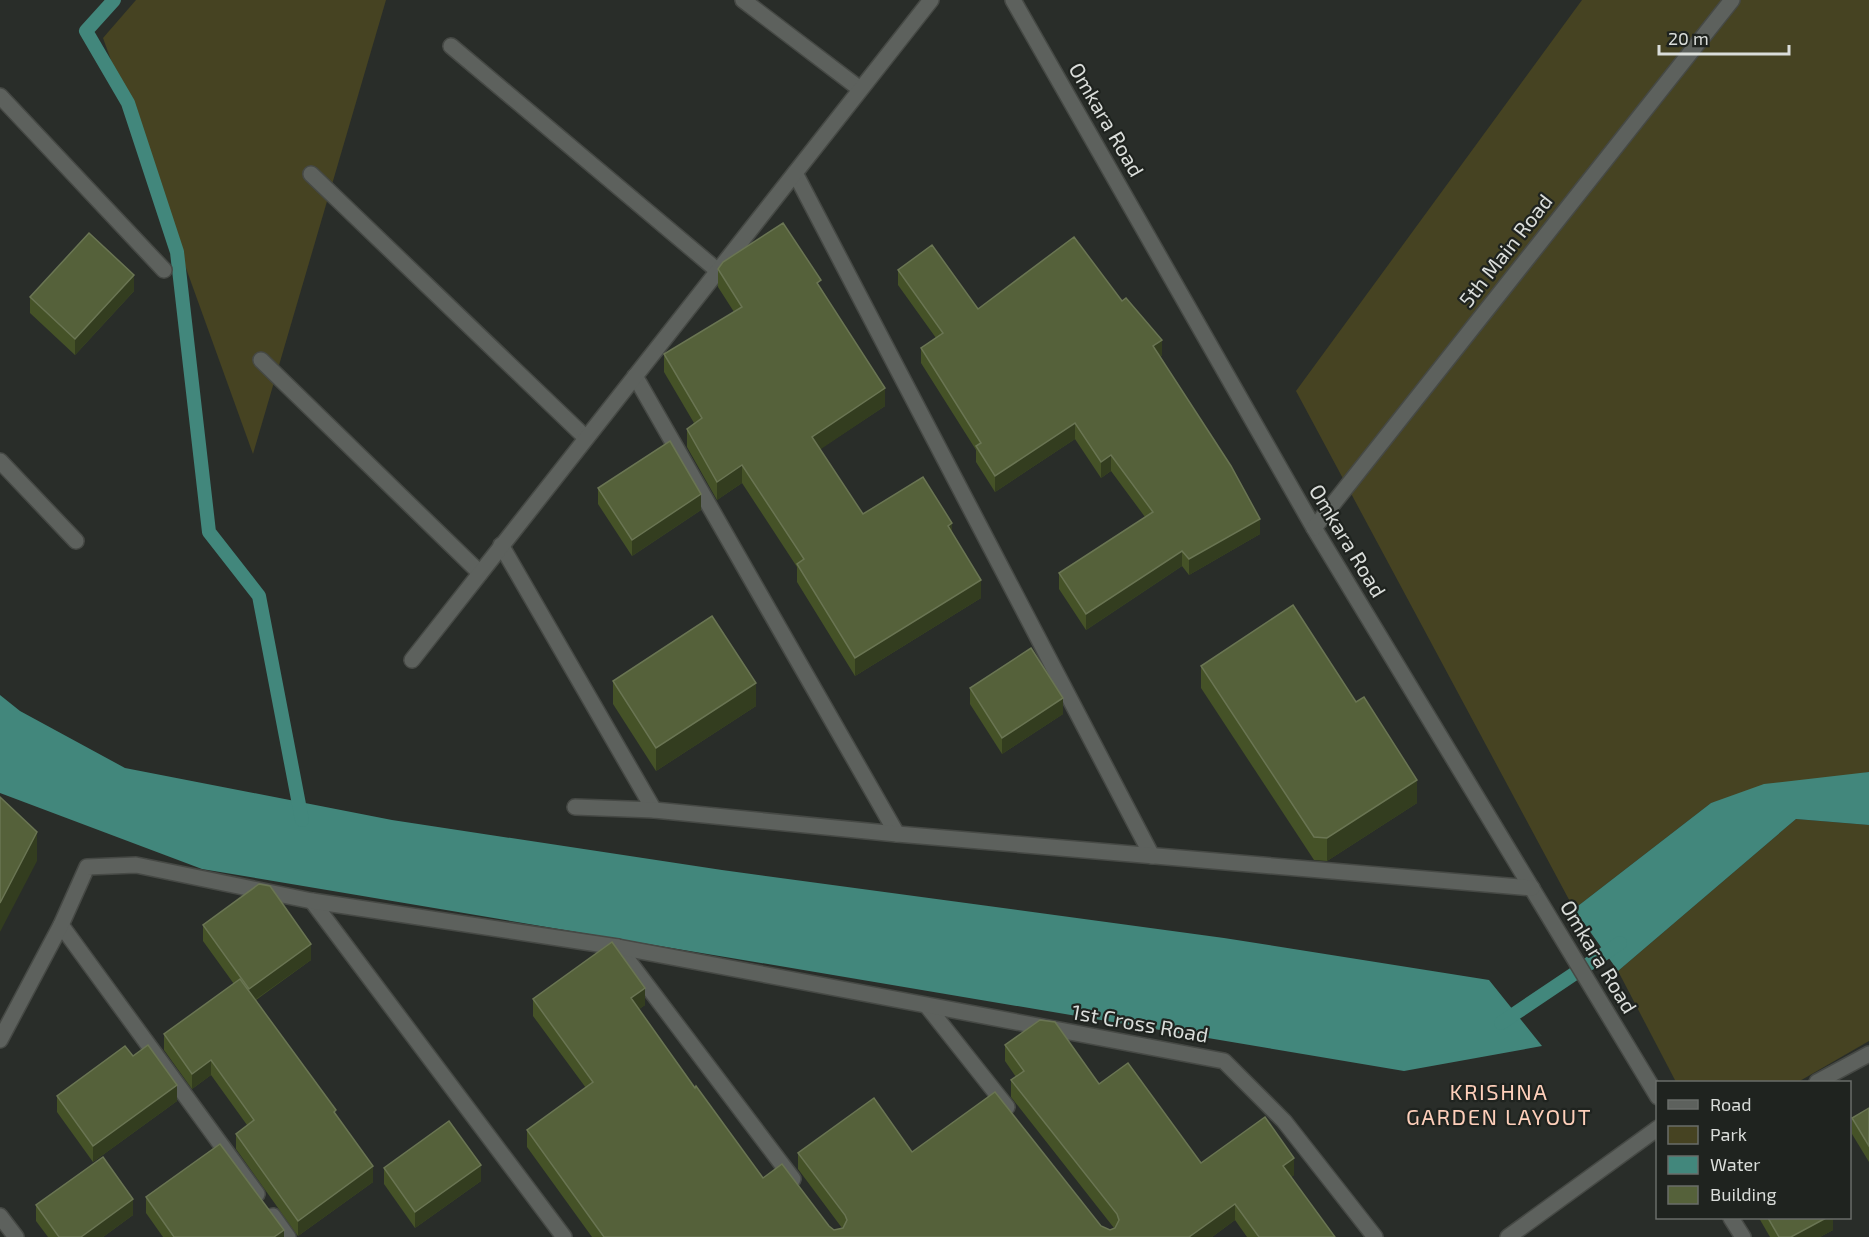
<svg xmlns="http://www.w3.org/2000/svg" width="1869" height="1237" font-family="'Exo 2',sans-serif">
<rect width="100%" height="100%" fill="#292d29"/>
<g fill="#464322">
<path d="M136 0H386L253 454 103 38Z"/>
<path d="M1582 0H1869V772L1711 803 1574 909 1296 391Z"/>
<path d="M1796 819 1869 825V1041L1798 1082H1676L1618 971Z"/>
</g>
<g fill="#42877c">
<path d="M0 695 20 711 125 768 392 820 722 870 1224 938 1489 980 1542 1046 1404 1071 202 869 0 793Z"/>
<path d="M1869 772V825L1796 819 1618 971 1574 909 1711 803 1764 784Z"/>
</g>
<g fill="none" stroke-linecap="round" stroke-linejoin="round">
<g stroke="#42877c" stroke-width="14">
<path d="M114 0 86 31 128 103 177 252 209 532 259 596 302 820"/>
<path d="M1501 1023 1620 943"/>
</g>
<defs>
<g id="minor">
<path d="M743 0 860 89"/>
<path d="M1013 0 1314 528 1658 1097"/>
<path d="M451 46 718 271"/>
<path d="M0 96 164 270"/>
<path d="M795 173 1152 856"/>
<path d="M311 174 586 438"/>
<path d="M261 360 480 573"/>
<path d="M635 376 897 834"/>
<path d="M0 461 76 541"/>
<path d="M1314 528 1732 0"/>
<path d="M501 545 654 810"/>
<path d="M412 660 931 0"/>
<path d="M575 807 654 810 897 834 1532 888"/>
<path d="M312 901 564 1237"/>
<path d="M61 925 257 1194"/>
<path d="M618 947 793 1179"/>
<path d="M927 1006 1007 1107"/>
<path d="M0 1040 61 925 87 867 136 865 312 901 618 947 1224 1061 1284 1121 1375 1237"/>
<path d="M1817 1082 1869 1054"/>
<path d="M0 1216 16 1237"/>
<path d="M273 1216 288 1237"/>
<path d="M1731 1218 1743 1237"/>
<path d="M1508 1237 1658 1128"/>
</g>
</defs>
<use href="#minor" stroke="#464945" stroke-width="18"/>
<use href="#minor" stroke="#5d615d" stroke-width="15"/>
</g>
<g fill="#455227">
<path d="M718 269 821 288 885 406 820 449 863 514 952 533 981 598 855 676 797 582V567L742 483 717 500 687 447V429L694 423 664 372V354L734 312 718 287Z"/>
<path d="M898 270 978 309 1162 355 1160 357 1260 534 1189 575 1182 566 1086 630 1059 589V573L1145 517 1111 471 1101 478 1075 439 995 492 976 462V450L921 363V348L936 338 898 285Z"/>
<path d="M134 291 75 355 30 313V297Z"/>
<path d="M598 488 701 510 632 556 598 504Z"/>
<path d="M1201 666 1356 702 1417 803 1327 861 1314 860 1201 688Z"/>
<path d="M613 681 756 706 656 771 613 704Z"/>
<path d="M970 688 1063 714 1002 754 970 704Z"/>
<path d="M203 925 311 960 256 1000 336 1114 373 1182 298 1236 236 1149V1134L247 1125 211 1075 192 1089 164 1050V1034L234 984 203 941Z"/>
<path d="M533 999 645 1005 639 1009 695 1088 763 1178 834 1230 842 1228 798 1169V1153L912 1152 1110 1230 1114 1228 1011 1097V1080L1016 1077 1005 1061V1045L1099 1084 1201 1163 1294 1175 1291 1177 1335 1237H1247L1235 1220 1212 1237H592L527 1147V1130L586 1088 533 1016Z"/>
<path d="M133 1056 177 1101 93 1162 57 1112V1096Z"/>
<path d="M1869 1108V1162L1852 1134V1118Z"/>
<path d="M384 1168 481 1181 415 1228 384 1184Z"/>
<path d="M146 1197 284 1237H163L146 1213Z"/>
<path d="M36 1205 133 1215 103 1237H48L36 1221Z"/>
<path d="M1759 1218H1833V1230L1820 1237H1770Z"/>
</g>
<g fill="#333d1f">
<path d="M134 275V291L75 355V339Z"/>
<path d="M1162 340V355L1153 362V346Z"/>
<path d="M885 388V406L812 455V437Z"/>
<path d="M1075 423V439L995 492V476Z"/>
<path d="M1111 455V471L1101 478V462Z"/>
<path d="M742 465V483L717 500V482Z"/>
<path d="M701 494V510L632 556V540Z"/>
<path d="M1260 519V534L1189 575V559Z"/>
<path d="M952 523V541L948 526Z"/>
<path d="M1182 551V566L1086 630V614Z"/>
<path d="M981 580V598L855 676V658Z"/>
<path d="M756 683V706L656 771V748Z"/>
<path d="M1063 698V714L1002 754V738Z"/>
<path d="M1417 780V803L1327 861V838Z"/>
<path d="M37 832V861L0 932V903Z"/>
<path d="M311 944V960L249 1004V989Z"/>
<path d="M645 988V1005L631 1015V998Z"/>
<path d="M211 1060V1075L192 1089V1074Z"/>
<path d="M177 1085V1101L93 1162V1146Z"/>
<path d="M1294 1158V1175L1283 1182V1166Z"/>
<path d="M481 1165V1181L415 1228V1212Z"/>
<path d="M373 1166V1182L298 1236V1221Z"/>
<path d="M133 1199V1215L103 1237H81Z"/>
<path d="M1235 1204V1220L1212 1237H1189Z"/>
<path d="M1826 1218H1833V1230L1820 1237H1791Z"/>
<path d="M284 1230V1237H274Z"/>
</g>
<g fill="#55613a" stroke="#6a7553" stroke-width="1.5">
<path d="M783 223 821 280 817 283 885 388 812 437 863 514 923 477 952 523 948 526 981 580 855 658 797 564 804 559 742 465 717 482 687 429 702 418 664 354 742 307 718 269 723 262Z"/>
<path d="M89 233 134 275 75 339 30 297Z"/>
<path d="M1074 237 1122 301 1126 298 1162 340 1153 346 1231 466 1260 519 1189 559 1182 551 1086 614 1059 573 1153 512 1111 455 1101 462 1075 423 995 476 976 446 981 443 921 348 943 333 898 270 932 245 978 309Z"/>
<path d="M670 441 701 494 632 540 598 488Z"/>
<path d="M1293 605 1356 702 1364 697 1417 780 1327 838 1314 837 1201 666Z"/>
<path d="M712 616 756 683 656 748 613 681Z"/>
<path d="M1031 648 1063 698 1002 738 970 688Z"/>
<path d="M0 797 37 832 0 903Z"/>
<path d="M259 884 270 886 311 944 249 989 203 925Z"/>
<path d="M612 942 645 988 631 998 695 1088 696 1086 763 1178 782 1164 829 1226 834 1230 843 1228 847 1220 845 1215 798 1153 874 1098 912 1152 995 1092 1101 1226 1110 1230 1115 1228 1119 1220 1117 1214 1011 1080 1024 1071 1005 1045 1040 1020 1055 1022 1099 1084 1128 1063 1201 1163 1265 1117 1294 1158 1283 1166 1335 1237H1259L1235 1204 1189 1237H604L527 1130 593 1082 533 999Z"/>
<path d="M240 979 336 1110 334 1112 373 1166 298 1221 236 1134 254 1120 211 1060 192 1074 164 1034Z"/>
<path d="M148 1045 177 1085 93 1146 57 1096 125 1046 133 1056Z"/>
<path d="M1869 1108V1146L1852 1118Z"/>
<path d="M449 1121 481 1165 415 1212 384 1168Z"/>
<path d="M220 1144 284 1230 274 1237H174L146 1197Z"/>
<path d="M103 1157 133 1199 81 1237H59L36 1205Z"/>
<path d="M1768 1218H1826L1791 1237H1779Z"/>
</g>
<g text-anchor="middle" stroke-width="4.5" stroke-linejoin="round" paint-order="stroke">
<g font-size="21" fill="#daddda" stroke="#1f231f">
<text transform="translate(1106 120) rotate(60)" y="7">Omkara Road</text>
<text transform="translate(1506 251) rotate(-52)" y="7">5th Main Road</text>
<text transform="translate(1347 541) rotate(59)" y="7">Omkara Road</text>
<text transform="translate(1598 957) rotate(59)" y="7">Omkara Road</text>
<text transform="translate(1140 1024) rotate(10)" y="7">1st Cross Road</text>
</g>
<g font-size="22" letter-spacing="1.5" fill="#fecfba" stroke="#1f231f">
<text x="1499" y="1100">KRISHNA<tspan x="1499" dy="25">GARDEN LAYOUT</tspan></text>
</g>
</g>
<rect x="1656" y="1081" width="195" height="138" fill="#1f231f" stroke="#6a6d6a" stroke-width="1.5"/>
<rect x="1668" y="1100" width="30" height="9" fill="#5d615d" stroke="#6a6d6a" stroke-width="1.5"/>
<text x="1710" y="1111" font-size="18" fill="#daddda">Road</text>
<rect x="1668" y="1126" width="30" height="18" fill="#464322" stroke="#6a6d6a" stroke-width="1.5"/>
<text x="1710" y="1141" font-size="18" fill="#daddda">Park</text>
<rect x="1668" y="1156" width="30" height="18" fill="#42877c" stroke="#6a6d6a" stroke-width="1.5"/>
<text x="1710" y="1171" font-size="18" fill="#daddda">Water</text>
<rect x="1668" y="1186" width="30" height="18" fill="#55613a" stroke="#6a6d6a" stroke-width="1.5"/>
<text x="1710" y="1201" font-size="18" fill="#daddda">Building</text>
<path d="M1659 45v9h130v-9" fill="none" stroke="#daddda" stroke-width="3"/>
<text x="1668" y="45" font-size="18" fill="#daddda" stroke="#1f231f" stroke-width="4.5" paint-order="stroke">20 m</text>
</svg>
